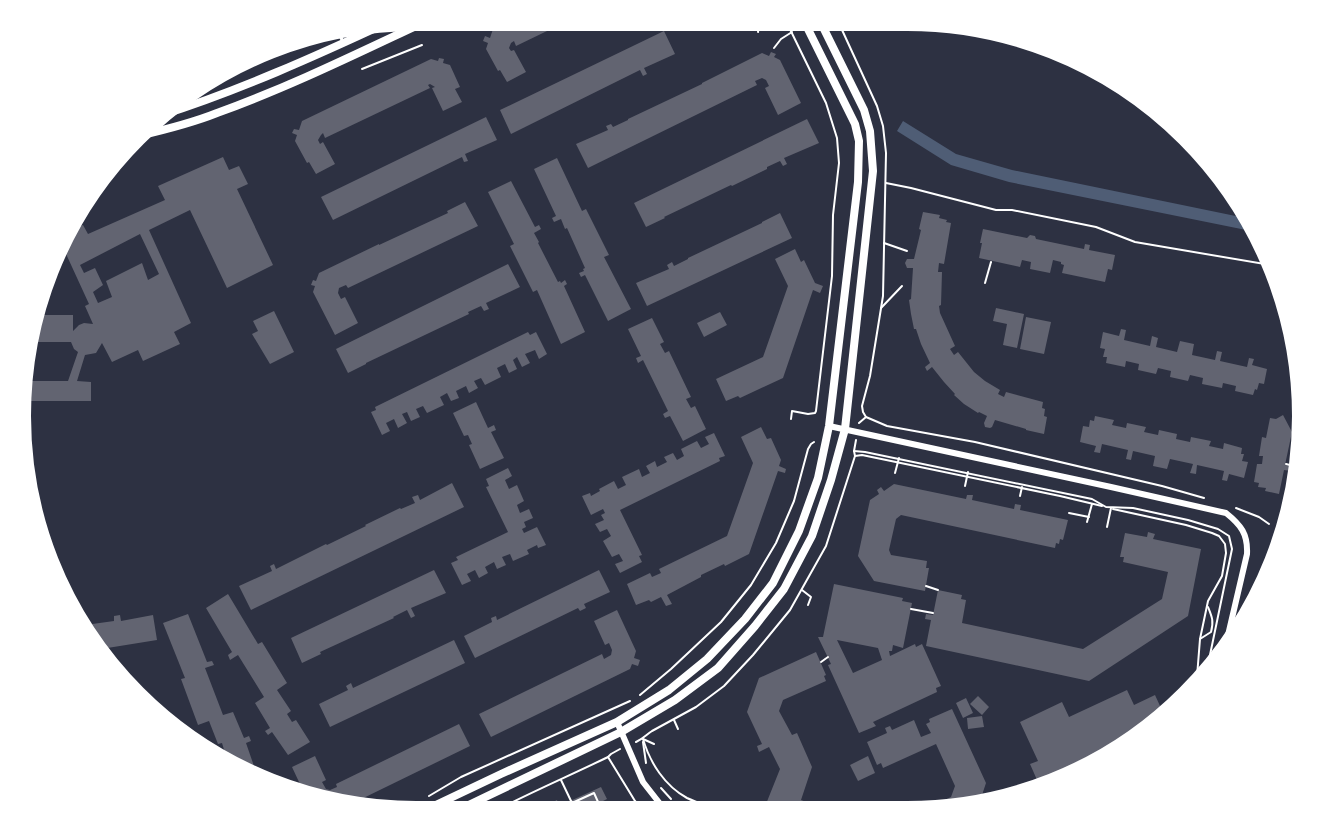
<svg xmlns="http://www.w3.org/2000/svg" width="1323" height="832" font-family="'Golos Text',sans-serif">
<rect width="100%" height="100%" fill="#2d3142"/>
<path fill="#4f5d75" d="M903 121 956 154 1012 170 1255 220 1261 233 1009 182 951 165 897 131Z"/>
<g fill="#626471" fill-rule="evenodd">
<path d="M518 17H576L516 46 514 41 511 43 509 48 511 51 514 50 526 72 507 82 500 70 498 71 486 49 488 43 483 41 485 36 490 38 493 29Z"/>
<path d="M664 31 675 54 644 68 647 74 643 76 640 70 511 134 500 110Z"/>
<path d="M771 52 776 54 774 57 780 60 801 103 778 115 765 88 769 86 766 80 762 78 755 81 757 85 588 168 576 144 608 130 606 126 611 124 613 127 628 120V119L702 84V83L762 53 769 56Z"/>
<path d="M439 58 444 59 443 63 450 65 460 87 455 89 462 102 443 111 432 88 435 87 430 84 428 85 430 88 325 138 323 133 321 135 318 140 320 144 323 142 335 164 316 174 309 162 307 163 295 141 297 135 292 133 294 129 299 130 302 121 431 59 438 61Z"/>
<path d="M486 117 497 140 465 154 468 161 464 162 462 157 333 220 321 197Z"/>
<path d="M807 119 819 143 784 158 787 164 783 166 780 161 767 167V169L732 186 731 185 664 217 665 218 646 227 634 203Z"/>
<path d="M223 157 229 170 239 166 248 184 237 189 273 265 227 288 190 210 149 230 191 323 174 332 180 344 143 361 138 350 112 362 102 343 96 353 85 355 77 381 91 382V401H19L22 381H68L78 352 74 349 71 342H29L33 315H73V331L79 325 84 323 93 324 85 306 89 304 61 243 74 220 77 227 83 225 88 234 165 200 158 186ZM140 234 159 274 148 280 142 263 106 281 112 297 98 303 93 292 103 285 95 268 84 273 80 265Z"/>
<path d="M557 158 582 211 586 209 609 255 604 257 631 309 608 321 585 275 581 277 579 273 584 271 583 269 585 268 567 228 565 229 561 219 554 222 552 218 556 216 534 169Z"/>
<path d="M511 181 535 227 539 225 541 229 534 233 539 242 538 243 558 282 560 281 561 283 565 280 567 284 564 286 585 332 561 344 537 290 533 292 510 246 514 244 488 192Z"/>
<path d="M465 202 478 226 348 288 346 285 339 288 338 293 341 299 345 297 358 323 335 335 313 292 315 286 311 285 313 280 316 281 319 273 379 244V245L448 213 447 211Z"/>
<path d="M923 212 940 215 939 218 947 220 946 222 951 223 944 264 939 263 938 272H942L941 305 939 306 940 313 955 346 950 349 954 355 958 352 974 372 985 381 1000 390 998 394 1004 397 1006 392 1043 402 1042 408 1045 409 1044 416 1047 417 1044 434 1026 430V429L995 420 992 427 990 428 985 427 984 423 987 416 979 412 978 413 964 404 954 395 955 394 944 382 932 367 927 371 925 367 930 363 921 344 916 329H914L911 314 909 300 911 299 913 268H907L905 263 907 259H914L921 230 919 229Z"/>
<path d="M780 213 792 238 647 306 636 283 669 269 667 265 672 262 674 266 688 259V258L762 223V222Z"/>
<path d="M983 229 1027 238 1030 235 1035 236 1036 239 1084 249 1085 244 1090 245 1089 250 1115 255 1112 270 1108 269 1105 282 1062 273 1064 265 1061 264V262L1053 260 1050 273 1030 269 1031 262 1022 260 1020 267 979 258 982 243H980Z"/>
<path d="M795 249 801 262 804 260 815 283 823 286 820 293 813 290 783 378 740 398 738 396 726 401 716 379 763 357 788 286 775 259Z"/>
<path d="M508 264 520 287 486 303 489 309 484 311 481 306 468 312 469 314 366 363V364L348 373 336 349Z"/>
<path d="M996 308 1024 314 1017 348 1003 345 1007 324 993 321Z"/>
<path d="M274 311 294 352 270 364 252 334 258 331 253 321Z"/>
<path d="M720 312 727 325 704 337 697 323Z"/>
<path d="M1026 317 1051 322 1044 354 1020 349Z"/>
<path d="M652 318 664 342 660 344 665 353 669 351 691 397 686 399 691 408 695 406 706 429 683 441 670 416 665 418 663 414 668 411 643 360 638 363 636 358 641 356 628 329Z"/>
<path d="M1121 329 1126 330 1124 340 1150 346 1152 336 1158 338 1156 347 1177 352 1180 341 1194 344 1192 355 1215 360 1217 351 1222 352 1220 361 1247 367 1249 358 1254 359 1252 365 1267 369 1264 384 1259 383 1257 390 1255 389 1253 395 1235 391 1236 386 1223 383 1222 388 1202 384 1203 378 1190 375 1188 381 1170 377 1171 371 1158 368 1156 374 1138 370 1139 364 1126 361 1125 367 1106 363 1107 357H1103L1105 349 1100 348 1103 332 1119 336Z"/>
<path d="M528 332 530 335 536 332 547 354 539 359 535 350 525 354 530 363 522 367 517 357 513 360 517 369 509 373 505 364 497 368 501 377 485 385 481 378 474 381 478 388 469 393 466 386 456 391 459 398 451 401 447 393 440 397 444 405 427 413 423 406 416 409 420 417 411 421 407 412 402 414 407 423 398 428 394 419 386 423 390 431 382 435 371 412 376 410 375 407Z"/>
<path d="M476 402 488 428 494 425 496 430 491 432 504 458 480 469 469 445 472 444 468 435 464 436 453 413Z"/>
<path d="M1283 415 1292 432 1285 465 1291 467V471L1284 470 1279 494 1265 491 1266 488 1258 487 1259 483 1254 482 1257 464H1262L1263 456H1259L1262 437 1266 438 1270 418 1276 419Z"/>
<path d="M1095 416 1114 420 1112 425 1126 428 1127 423 1146 427 1144 432 1158 435 1159 430 1177 434 1176 439 1190 442 1191 437 1211 441 1209 446 1223 449 1224 443 1242 448 1241 454H1244L1242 461 1248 462 1244 478 1229 474 1227 481 1222 480 1224 471 1197 465 1196 474 1190 473 1193 464 1170 459 1167 469 1153 466 1155 456 1133 451 1131 460 1126 459 1128 450 1102 444 1100 453 1094 452 1096 446 1080 442 1083 426 1089 427 1090 420 1094 421Z"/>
<path d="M761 427 767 439 771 438 781 460 779 466 786 469 785 473 778 471 749 554 725 566 724 564 701 575V577L667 595 672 604 666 606 661 597 651 602 649 600 636 605 627 584 650 573 652 577 661 573 659 569 727 536 753 463 741 437Z"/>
<path d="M714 433 725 456 719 458 720 461 620 510 642 555 639 556 642 562 620 573 615 564 623 561 619 554 612 557 603 541 611 536 607 529 600 532 595 524 604 520 601 515 605 513 603 509 591 515 582 496 590 493 591 496 600 491 599 489 614 481 618 489 626 485 622 477 639 469 642 477 650 473 646 466 655 461 657 467 667 462 664 457 673 453 677 460 684 456 681 449 697 441 701 448 709 444 705 437Z"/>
<path d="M508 468 512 476 505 480 509 489 517 485 524 501 517 505 520 513 529 509 533 518 524 522 526 527 522 529 524 533 537 527 546 545 538 548 537 545 527 550 529 554 513 561 510 554 502 557 506 565 497 569 494 562 485 567 488 573 479 578 475 570 467 574 471 581 462 585 451 563 458 560 456 557 508 532 486 487 489 486 486 479Z"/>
<path d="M452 483 464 507 251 610 239 586 272 571 270 566 274 564 276 569 326 544 327 545 366 526 365 525 400 508 401 509 415 503 412 497 418 495 420 500Z"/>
<path d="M894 484 966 499 967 495H973L972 500 1014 509 1015 504 1021 505 1020 510 1068 520 1063 540 1060 539 1059 544 1056 543 1055 548 901 515 896 519 889 550 891 555 927 561 926 568H929L925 591 874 581 858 556 870 500 879 494 877 490 881 487 884 491Z"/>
<path d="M1148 532 1155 534 1153 539 1201 549 1188 616 1089 681 926 646 931 620 925 619 926 614 933 615 938 590 962 595 961 599 966 600 962 623 1083 649 1162 599 1168 572 1123 562 1124 557H1120L1125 533 1147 537Z"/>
<path d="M434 570 446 593 411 608 415 616 411 618 407 610 393 617 394 618 320 652 321 654 302 663 291 638Z"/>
<path d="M599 570 610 592 584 604 586 608 580 611 578 608 475 658 464 636 492 622 491 618 496 616 497 620Z"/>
<path d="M834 584 903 598 902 601 912 603 903 648 893 645 892 651H889L890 656 915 644 916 647 922 644 941 686 936 688 937 692 873 722 876 726 859 733 828 665 831 664 818 637H823ZM837 640 878 648 882 660 853 673Z"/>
<path d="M228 594 258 644 262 642 287 683 277 690 291 711 287 714 292 722 296 720 310 742 288 755 272 732 268 735 265 731 270 728 255 703 264 697 238 655 230 660 228 655 232 652 206 608Z"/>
<path d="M617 610 636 651 634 658 640 660 638 666 632 664 630 669 491 737 479 714 602 654 604 659 611 655 612 650 609 643 605 645 594 621Z"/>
<path d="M188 614 207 662 212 661 214 665 205 668 223 715 233 712 244 738 249 736 251 741 246 743 255 769 243 774 224 763 221 754 225 753 222 743 218 744 209 721 198 725 181 679 185 678 163 623Z"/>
<path d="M120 615 121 621 153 615 157 640 95 650 84 638 78 626 114 621V616Z"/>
<path d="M454 640 465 663 330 727 319 704 348 690 346 686 351 683 353 688Z"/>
<path d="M816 652 826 675 824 676 826 681 783 700 779 711 792 735 797 733 812 767 801 800 838 814H762L780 769 769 747 759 752 757 746 762 744 747 712 759 678Z"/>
<path d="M1127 690 1134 705 1155 695 1166 719 1110 760 1041 789 1030 764 1038 761 1020 722 1062 702 1069 717Z"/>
<path d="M978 696 989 707 982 715 970 704Z"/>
<path d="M966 698 973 713 963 718 956 703Z"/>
<path d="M952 709 986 783 978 807 933 815H912L951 797 955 786 936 744 883 768 881 763 877 765 867 742 887 733 885 728 890 726 892 730 914 720 921 737 931 733 926 724 930 722 929 719Z"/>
<path d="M982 716 984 727 968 729 967 718Z"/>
<path d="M459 724 470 746 345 807 306 797 292 767 315 756 326 780 322 782 326 789 330 790 337 787 336 784Z"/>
<path d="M868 756 875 773 858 781 850 765Z"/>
<path d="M601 787 607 799 603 801 607 807 604 809 606 813H544L550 810 547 805 557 800 559 806Z"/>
</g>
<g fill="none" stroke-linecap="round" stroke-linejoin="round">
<g stroke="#fff" stroke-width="2">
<path d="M785 19 826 103 837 138 839 163 833 215 832 276 816 411 815 413 808 414 792 411 791 419"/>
<path d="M837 19 877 106 883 126 886 153 883 296 870 376 862 406 863 412 866 417 859 423"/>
<path d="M467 25 482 17"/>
<path d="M758 32 760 19"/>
<path d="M774 48 781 39 792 32"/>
<path d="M362 69 422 45"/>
<path d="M886 183 911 188 996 210H1012L1096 227 1135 242 1276 266"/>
<path d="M884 243 907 251"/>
<path d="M985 283 991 262"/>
<path d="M881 308 902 286"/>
<path d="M866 417 887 426 975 442 1162 486 1204 498"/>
<path d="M854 451 865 452 1092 499 1106 507 1133 508 1188 520 1218 529 1229 536 1232 549 1205 679"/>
<path d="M855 456 862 455 1060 496 1102 506"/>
<path d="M1286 464 1301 468"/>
<path d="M895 473 899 458"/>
<path d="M965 486 968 472"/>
<path d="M1020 496 1022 487"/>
<path d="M1236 508 1259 517 1269 524"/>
<path d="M1113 509 1186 525 1212 533 1219 536 1225 544 1226 553 1222 576 1208 601 1200 639 1196 689"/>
<path d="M1069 513 1089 517"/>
<path d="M1087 522 1092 504"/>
<path d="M1107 527 1111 508"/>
<path d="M926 586 938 590"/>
<path d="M802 590 811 597 808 605"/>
<path d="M911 609 933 613"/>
<path d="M1200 639 1211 632C1214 621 1212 617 1208 607"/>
<path d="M821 662 828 657"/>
<path d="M640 695 671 669 721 622 751 585 776 543 794 501 808 449 811 444 814 442"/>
<path d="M674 720 678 729"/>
<path d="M643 739C650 763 665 786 687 798 700 804 714 808 727 814"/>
<path d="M643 739 654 744"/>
<path d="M636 742C643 739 646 735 652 731L696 707 724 686 753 655 790 610 826 546 855 456 854 451 856 440"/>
<path d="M643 742 646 763"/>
<path d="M608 757 635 801 646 813"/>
<path d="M561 780 572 803 594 793 603 813"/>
<path d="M661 788 671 799"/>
<path d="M429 796 461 777 630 701"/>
<path d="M681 805 701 814"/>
<path d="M396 812 416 802"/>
<path d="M491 813C529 793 569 776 608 757L611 754 620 749"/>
<path d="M550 813 572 803"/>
</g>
<path stroke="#fff" stroke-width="3" d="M337 29 343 42"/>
<g stroke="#fff" stroke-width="6">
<path d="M829 426 1111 487 1226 513C1241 525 1248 534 1247 554L1222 661"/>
<path d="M617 722 643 782 661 805 675 813"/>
</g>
<g stroke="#fff" stroke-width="8">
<path d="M159 116C238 91 316 56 391 21"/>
<path d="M138 136C164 130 192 123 217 113 292 86 364 50 435 17"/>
<path d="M421 812 501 774 617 722 669 690 707 659 745 619 773 583 799 531 818 478 829 426 858 182 859 141 855 124 803 19"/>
<path d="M452 813 621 732 675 700 718 668 755 626 784 589 812 536 831 480 845 429 873 171 870 131 864 110 819 19"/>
</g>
</g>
<path d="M0 0H1323V832H0ZM416 27H907A389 389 0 0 1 1296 416V416A389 389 0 0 1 907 805H416A389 389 0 0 1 27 416V416A389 389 0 0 1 416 27Z" fill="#fff" fill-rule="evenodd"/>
<path fill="none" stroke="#fff" stroke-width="8" d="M416 27H907A389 389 0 0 1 1296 416V416A389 389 0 0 1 907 805H416A389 389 0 0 1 27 416V416A389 389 0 0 1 416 27Z"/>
</svg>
